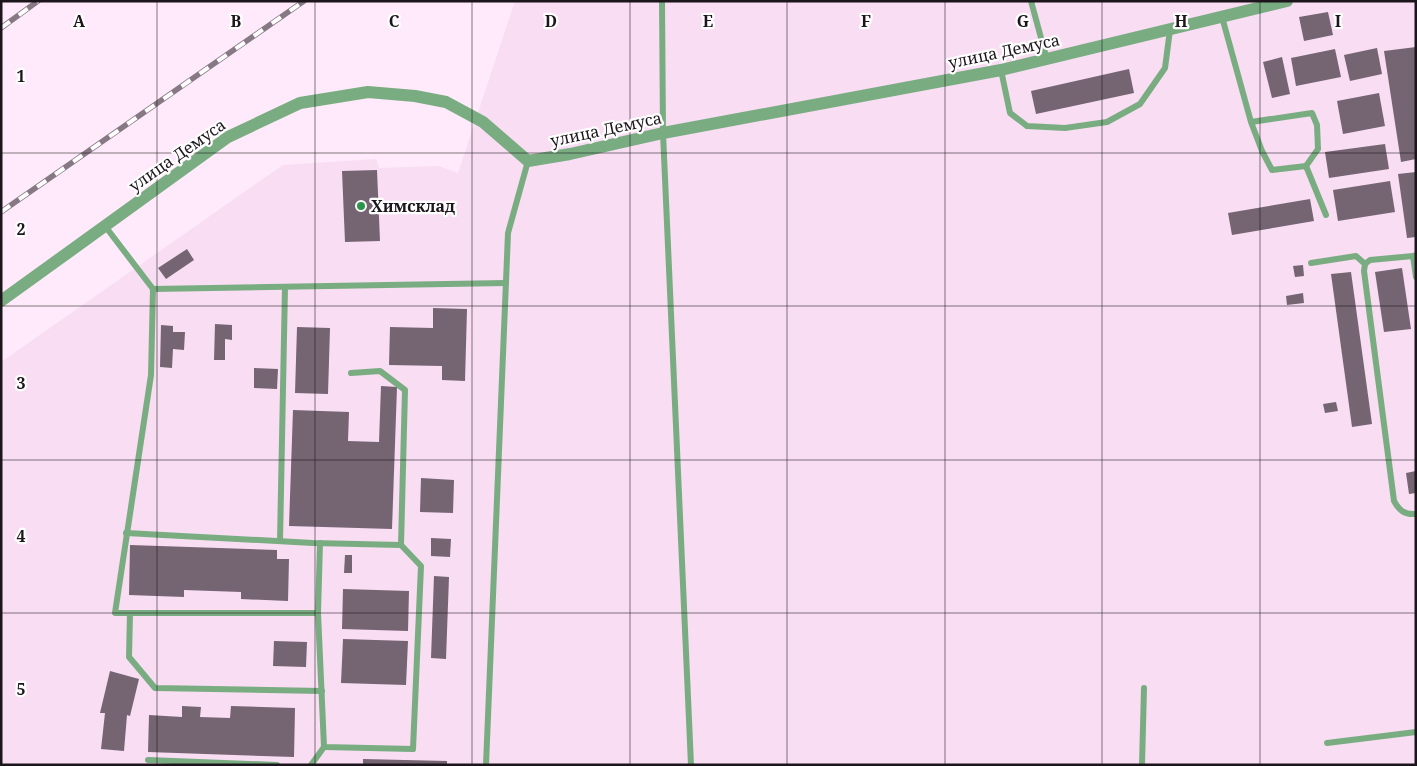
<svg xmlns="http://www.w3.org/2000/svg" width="1417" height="766" font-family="'Noto Serif',serif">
<rect width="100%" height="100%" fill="#feeafa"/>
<path fill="#f8ddf3" d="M515 1H1416V765H1V362L283 165 376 159 379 168 439 166 458 173Z"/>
<g fill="#756472">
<path d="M1328 12 1333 35 1304 41 1299 17Z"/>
<path d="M1416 47V159L1401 162 1384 51Z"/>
<path d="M1377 48 1382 74 1350 81 1344 55Z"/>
<path d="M1335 49 1341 77 1296 86 1291 58Z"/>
<path d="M1282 57 1290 94 1272 98 1263 62Z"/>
<path d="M1129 69 1134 93 1036 114 1031 91Z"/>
<path d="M1379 93 1385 126 1343 134 1337 101Z"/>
<path d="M1385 144 1389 169 1329 178 1325 152Z"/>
<path d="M377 170 380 241 345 242 342 171Z"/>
<path d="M1416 172V237L1407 238 1398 174Z"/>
<path d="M1390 181 1395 212 1338 221 1333 190Z"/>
<path d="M1310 199 1314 221 1232 235 1228 213Z"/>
<path d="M187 249 194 260 166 279 158 268Z"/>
<path d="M1303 265 1304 276 1295 277 1293 266Z"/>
<path d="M1402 268 1411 329 1384 332 1375 272Z"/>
<path d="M1351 272 1372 424 1352 427 1331 274Z"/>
<path d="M1303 293 1304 303 1287 305 1286 296Z"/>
<path d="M433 308 467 309 465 381 442 380V366L389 365 390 327 433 328Z"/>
<path d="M215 324 232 325V340L225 339V360H214Z"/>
<path d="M161 325 173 326V332H185L184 350 173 349 172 368 160 367Z"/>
<path d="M297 327 330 328 328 394 295 393Z"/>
<path d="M254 368 278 369 277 389 254 388Z"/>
<path d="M381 386 397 387 392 529 289 526 293 410 349 412 348 441 379 442Z"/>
<path d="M1336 402 1338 411 1325 413 1323 404Z"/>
<path d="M1416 471V493L1409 494 1406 473Z"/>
<path d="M421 478 454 480 453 513 420 512Z"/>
<path d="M431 538 451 539 450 557 431 556Z"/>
<path d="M130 545 277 550V559H289L288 601 241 599V592L184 590V597L129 595Z"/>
<path d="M345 555H352V573H344Z"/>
<path d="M434 576 449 577 446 659 431 658Z"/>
<path d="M343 589 409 591 408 631 342 629Z"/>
<path d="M343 639 408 641 406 685 341 683Z"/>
<path d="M274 641 307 642 306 667 273 666Z"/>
<path d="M110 671 139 679 130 716 127 715 124 751 101 749 105 713H100Z"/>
<path d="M182 706 201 707 200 717 230 718 231 706 295 708 294 757 148 752 149 715 182 717Z"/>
<path d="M363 759 447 761V765H363Z"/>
</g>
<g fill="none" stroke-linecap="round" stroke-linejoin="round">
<g stroke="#79ad81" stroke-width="6">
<path d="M662 1 663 133 691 765"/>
<path d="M1031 1 1047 60"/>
<path d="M1222 17 1251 122 1312 113 1317 125 1318 149 1306 166 1272 170 1262 151 1251 122"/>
<path d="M1001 70 1010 113 1027 126 1065 128 1107 122 1140 104 1165 68 1170 30"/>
<path d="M1306 166 1326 215"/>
<path d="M105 226 153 289 506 283"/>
<path d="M1416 255 1413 256 1416 277"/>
<path d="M1413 256 1370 260 1365 264 1364 271 1394 501C1399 510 1404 515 1416 514"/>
<path d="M1311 263 1356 256 1365 264"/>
<path d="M153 289 151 375 115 613H318"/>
<path d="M126 533 313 543 401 545"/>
<path d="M280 541 285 287"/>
<path d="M320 543 318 613 324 747 413 749 421 566 401 545 405 390 380 371 351 373"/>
<path d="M130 613 129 657 155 688 322 691"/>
<path d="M1327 743 1416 732"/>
<path d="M148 760 277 765"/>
<path d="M311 765 324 747"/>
<path d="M486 765 508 233 528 161"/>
<path d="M1142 765 1144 688"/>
</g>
<path stroke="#79ad81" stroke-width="12" d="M1 301 228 137 300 103 368 92 415 96 446 102 483 122 528 161 570 154 663 133 1001 70 1287 1"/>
<defs>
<g id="rail">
<path d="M1 28 38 1"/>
<path d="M1 212 304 1"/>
</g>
</defs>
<use href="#rail" stroke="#867984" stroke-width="5.5"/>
<use href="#rail" stroke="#fefefe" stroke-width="4" stroke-dasharray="11" stroke-linecap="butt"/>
</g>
<path fill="none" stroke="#1c151b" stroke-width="1" stroke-opacity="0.55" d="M157 1V765M315 1V765M472 1V765M630 1V765M787 1V765M945 1V765M1102 1V765M1260 1V765M1 153H1416M1 306H1416M1 460H1416M1 613H1416"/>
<circle fill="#2d944b" stroke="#fefefe" stroke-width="2" cx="361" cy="206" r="5"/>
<g text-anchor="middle" stroke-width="4.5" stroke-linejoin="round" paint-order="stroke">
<g font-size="16" fill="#1c151b" stroke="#fefefe">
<text transform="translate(1004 51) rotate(-12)" y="6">улица Демуса</text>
<text transform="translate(606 129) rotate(-12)" y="6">улица Демуса</text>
<text transform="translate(177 155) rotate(-35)" y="6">улица Демуса</text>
</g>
<g font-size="16" font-weight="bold" fill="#1c151b" stroke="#fefefe" text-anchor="start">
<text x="371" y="212">Химсклад</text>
</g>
</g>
<g font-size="16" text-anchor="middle" font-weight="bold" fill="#1c151b" stroke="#fefefe" stroke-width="4.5" stroke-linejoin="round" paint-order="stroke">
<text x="79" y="27">A</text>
<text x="236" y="27">B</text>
<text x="394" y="27">C</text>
<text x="551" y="27">D</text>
<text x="708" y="27">E</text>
<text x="866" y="27">F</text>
<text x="1023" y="27">G</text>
<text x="1181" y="27">H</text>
<text x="1338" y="27">I</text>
<text x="21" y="82">1</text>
<text x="21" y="235">2</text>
<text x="21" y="389">3</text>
<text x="21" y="542">4</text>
<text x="21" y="695">5</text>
</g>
<rect width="1417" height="766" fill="none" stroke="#1c151b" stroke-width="5"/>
</svg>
